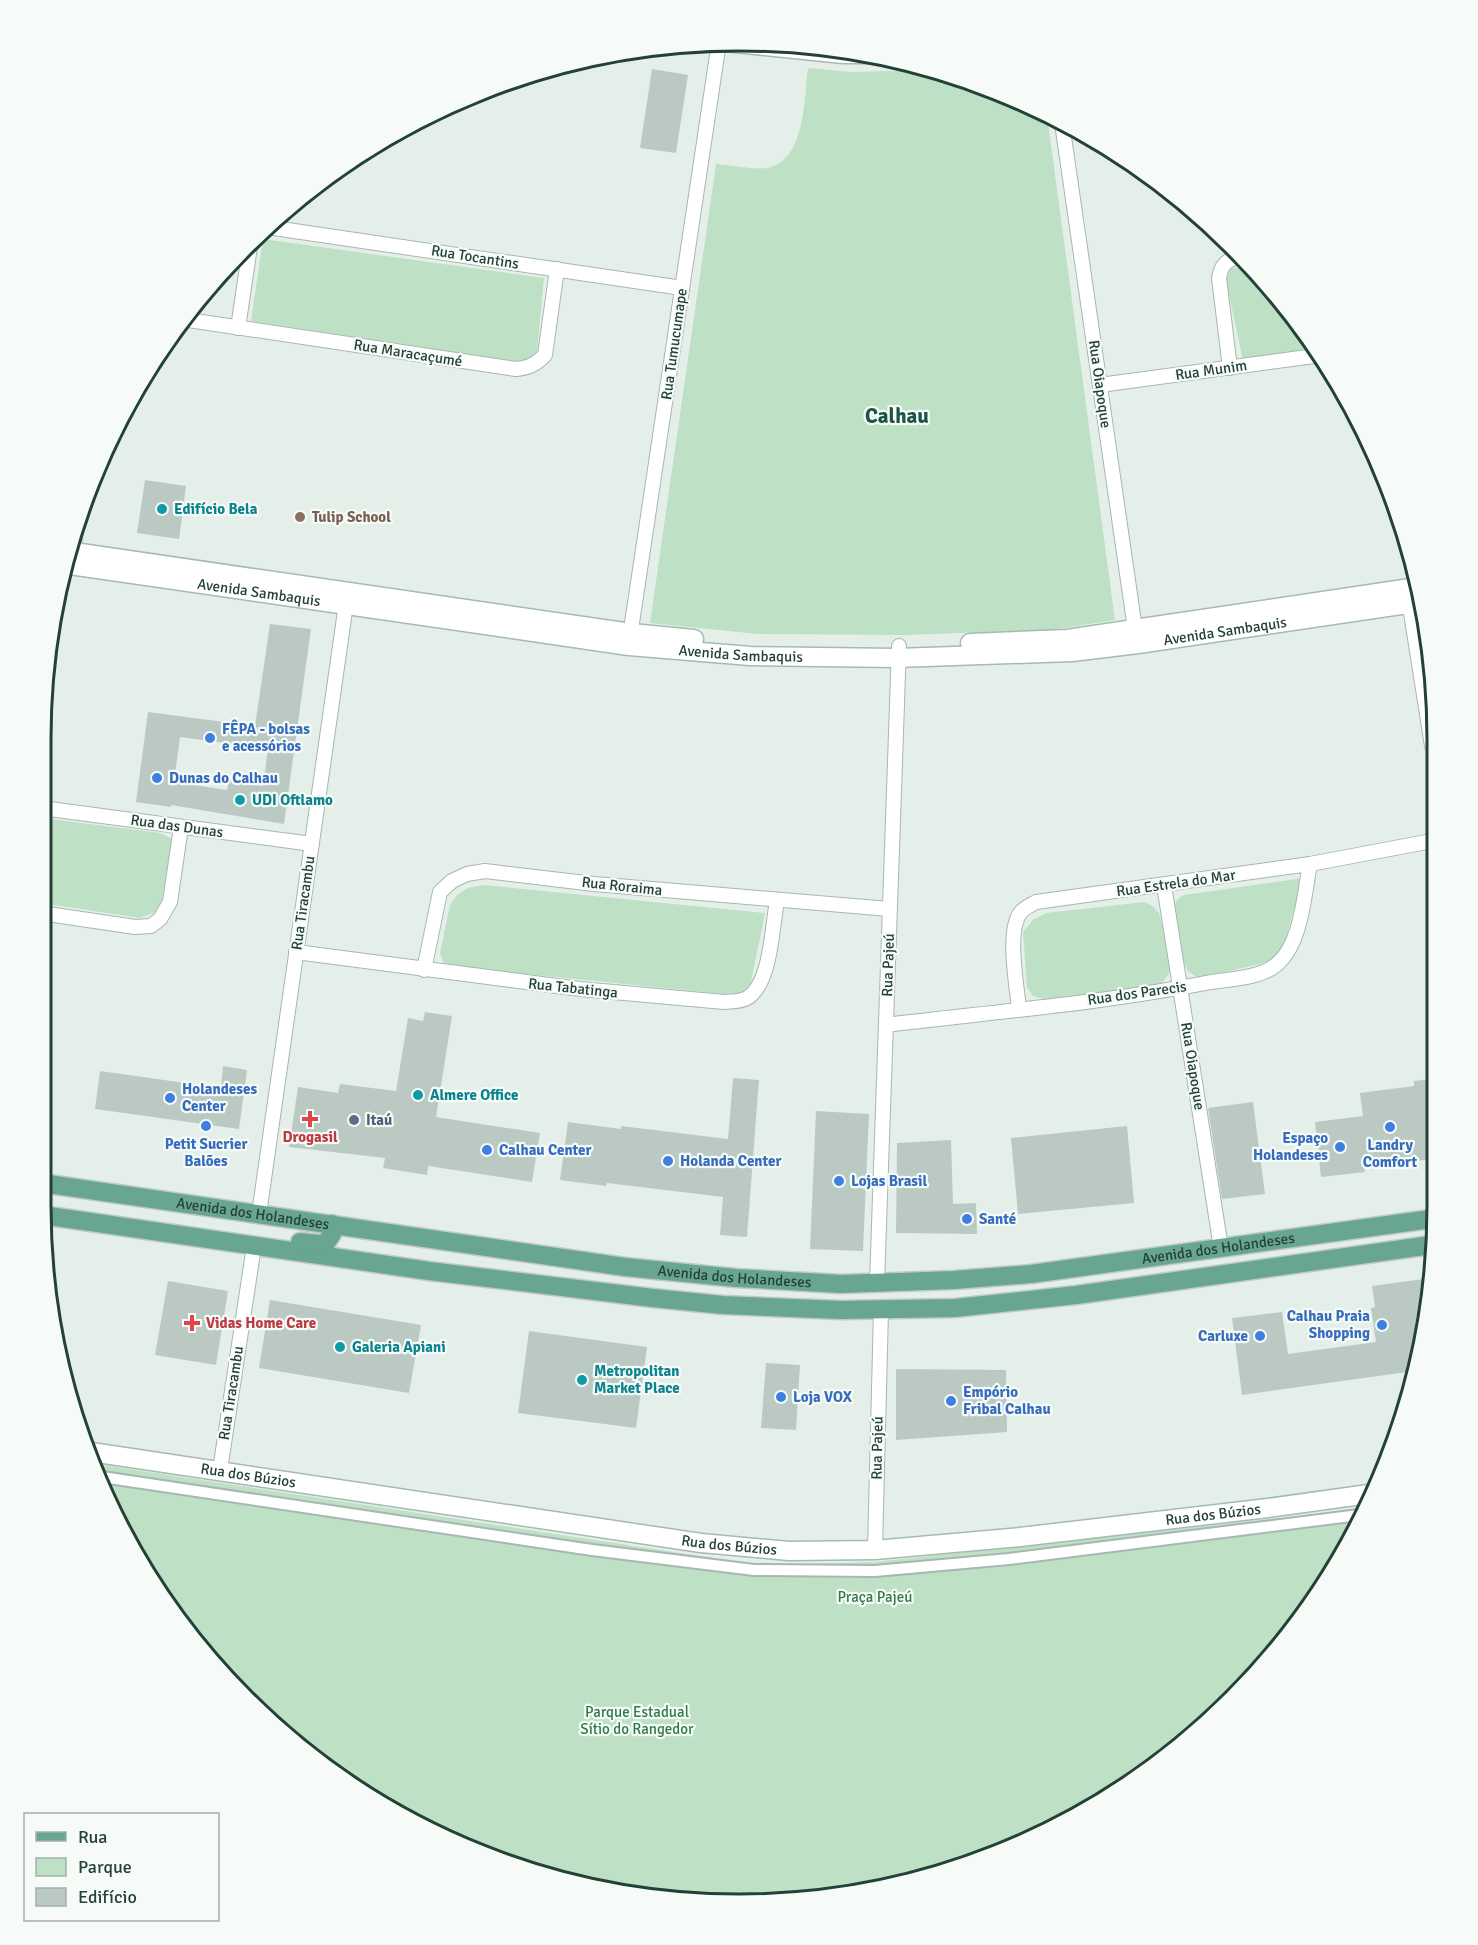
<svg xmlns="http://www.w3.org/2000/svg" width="1478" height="1945" font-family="Signika,sans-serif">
<rect width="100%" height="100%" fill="#e5efea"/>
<g fill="#bee0c5">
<path d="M808 68 852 72 929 70 1006 94 1047 115 1115 620 1051 630 904 635 758 634 650 623 716 164C730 165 756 170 767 168 806 161 804 97 808 68Z"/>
<path d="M263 239 544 278 537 352 530 358 518 362 251 321Z"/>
<path d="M1250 266 1319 350 1243 361 1225 275 1231 268Z"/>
<path d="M42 818 160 833 172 839 162 900 156 912 140 918 41 903Z"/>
<path d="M1303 878 1283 948 1269 962 1198 978 1188 971 1184 963 1174 905 1178 899 1184 895Z"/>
<path d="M484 885 765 913 751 982 743 992 725 994 445 966 440 953 450 905 458 894 468 888Z"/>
<path d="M1144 902 1151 905 1159 913 1170 956V971L1161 985 1044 999 1033 996 1027 987 1023 932 1033 920 1046 913Z"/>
<path d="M96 1464 759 1565 875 1562 1362 1509 1320 1594 1233 1700 1127 1787 964 1867 785 1903 602 1891 430 1832 278 1731 185 1631 134 1556Z"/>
</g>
<g fill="#bacac3" fill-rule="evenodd">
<path d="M652 69 688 75 676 153 640 148Z"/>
<path d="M145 480 186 486 179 539 137 533Z"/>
<path d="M270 624 311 629 284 824 171 805V807L136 802 148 712 255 726ZM180 737 268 749 263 786 229 780 227 790 174 782Z"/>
<path d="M425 1012 452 1016 436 1117 540 1133 532 1182 428 1166 427 1175 383 1168 385 1158 289 1147 298 1087 338 1093 340 1084 396 1091 408 1018 423 1021Z"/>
<path d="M223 1066 247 1070 239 1129 95 1109 100 1071 221 1088Z"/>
<path d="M733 1078 759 1080 747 1237 720 1235 723 1197 607 1183 606 1186 560 1180 568 1122 621 1129V1126L728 1139Z"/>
<path d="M1432 1079 1431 1159 1364 1168 1365 1172 1321 1177 1315 1122 1363 1116 1360 1093 1414 1086V1081Z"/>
<path d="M1253 1102 1265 1194 1222 1199 1208 1108Z"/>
<path d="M816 1111 869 1114 863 1251 810 1249Z"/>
<path d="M1127 1126 1134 1203 1018 1214 1011 1138Z"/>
<path d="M951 1140 953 1204 976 1203 977 1234 896 1233 897 1143Z"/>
<path d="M1431 1278V1298L1414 1371 1242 1395 1232 1318 1282 1312 1288 1354 1376 1342 1371 1308 1375 1307 1372 1286Z"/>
<path d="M168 1281 228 1291 216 1365 155 1355Z"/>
<path d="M270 1300 421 1325 409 1393 259 1368Z"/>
<path d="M529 1331 647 1347 636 1428 518 1413Z"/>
<path d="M766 1363 800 1365 796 1430 761 1428Z"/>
<path d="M896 1369 1006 1370 1007 1432 896 1440Z"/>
</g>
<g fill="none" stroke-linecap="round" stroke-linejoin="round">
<defs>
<path id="pedestrian" d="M102 1477 592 1550 754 1570 875 1571 1009 1559 1359 1515"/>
<g id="minor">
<path d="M1062 123 1136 636"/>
<path d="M267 227 682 288"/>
<path d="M182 319 516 369C529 368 536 364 545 355L557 269"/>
<path d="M238 328 251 240"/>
<path d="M1230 368 1219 278C1221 264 1228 258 1242 257"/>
<path d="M1100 385 1322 355"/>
<path d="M72 560 77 524"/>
<path d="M1408 594 1432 746"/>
<path d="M629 643 719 42"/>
<path d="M42 808 312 844"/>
<path d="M1164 885 1221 1248"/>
<path d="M41 913 135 927 151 926 160 919 170 902 181 827"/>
<path d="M296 952 580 989 724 1002C730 1001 741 1002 747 998 771 984 772 927 777 901"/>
<path d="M424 970 440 892 452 881 467 874 485 871 594 884 889 909"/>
<path d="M1019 1009C1017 986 1006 930 1021 912 1024 908 1031 905 1036 902L1310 864 1432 841"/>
<path d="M886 1025C994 1012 1104 1003 1211 982 1231 979 1260 978 1276 965 1302 944 1304 894 1310 864"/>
<path d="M259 1214 347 597"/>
<path d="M877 1283 899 646"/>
<path d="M220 1470 254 1246"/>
<path d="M875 1550 881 1310"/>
</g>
<path id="tertiary" d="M726 42 843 54H876"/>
<g id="secondary">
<path d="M67 551 631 633 694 639"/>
<path id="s1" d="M63 564 629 646 750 656 897 658 1072 652 1138 644 1421 602"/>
<path d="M970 643 1067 639 1417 587"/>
<path id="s2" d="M91 1452 701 1543 789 1551 875 1550 1020 1537 1268 1508 1369 1494"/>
</g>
<g id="primary">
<path id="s3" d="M41 1183 625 1267 736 1278 841 1284 954 1280 1031 1274 1431 1219"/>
<path d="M42 1215 429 1271 653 1298 723 1305 841 1310 955 1308 1076 1295 1431 1245"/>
<path d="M300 1242 319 1244 326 1243 332 1234V1224"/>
</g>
</defs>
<use href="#pedestrian" stroke="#a7b7b1" stroke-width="14"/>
<use href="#minor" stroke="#a7b7b1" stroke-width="16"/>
<use href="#tertiary" stroke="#a7b7b1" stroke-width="21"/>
<use href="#secondary" stroke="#a3bbb1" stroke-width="21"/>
<use href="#primary" stroke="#c1cac7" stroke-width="21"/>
<use href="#pedestrian" stroke="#fff" stroke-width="10"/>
<use href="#minor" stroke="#fff" stroke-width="14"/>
<use href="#tertiary" stroke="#fff" stroke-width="18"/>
<use href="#secondary" stroke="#fff" stroke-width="18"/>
<use href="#primary" stroke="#69a593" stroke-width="18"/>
</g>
<g fill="#0f9aa8" stroke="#f6fbf8" stroke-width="2">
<circle cx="162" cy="509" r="6"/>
<circle cx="240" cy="800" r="6"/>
<circle cx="418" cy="1095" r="6"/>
<circle cx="340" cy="1347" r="6"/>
<circle cx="582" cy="1380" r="6"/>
</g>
<circle fill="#8d6e63" stroke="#f6fbf8" stroke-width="2" cx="300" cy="517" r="6"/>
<g fill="#3f7fe0" stroke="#f6fbf8" stroke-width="2">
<circle cx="210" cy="738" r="6"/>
<circle cx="157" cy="778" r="6"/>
<circle cx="170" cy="1098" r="6"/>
<circle cx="206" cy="1126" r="6"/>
<circle cx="1390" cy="1127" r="6"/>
<circle cx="1340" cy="1147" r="6"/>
<circle cx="487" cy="1150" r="6"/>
<circle cx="668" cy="1161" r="6"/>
<circle cx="839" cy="1181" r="6"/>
<circle cx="967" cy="1219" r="6"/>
<circle cx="1382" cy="1325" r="6"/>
<circle cx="1260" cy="1336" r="6"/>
<circle cx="781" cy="1397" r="6"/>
<circle cx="951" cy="1401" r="6"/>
</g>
<g fill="#e0444e" stroke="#f6fbf8" stroke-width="2">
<path d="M307 1110h6v6h6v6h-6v6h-6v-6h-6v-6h6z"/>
<path d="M189 1314h6v6h6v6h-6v6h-6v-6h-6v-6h6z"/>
</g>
<circle fill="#5c6f8a" stroke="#f6fbf8" stroke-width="2" cx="354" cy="1120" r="6"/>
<g text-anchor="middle" stroke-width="4.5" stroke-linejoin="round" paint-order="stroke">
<g font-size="15" fill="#234138" stroke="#f6fbf8">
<text transform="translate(475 257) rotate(9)" y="5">Rua Tocantins</text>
<text transform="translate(674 344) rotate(-82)" y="5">Rua Tumucumape</text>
<text transform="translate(408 353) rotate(9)" y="5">Rua Maracaçumé</text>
<text transform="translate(1211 370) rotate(-8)" y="5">Rua Munim</text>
<text transform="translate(1100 384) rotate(82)" y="5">Rua Oiapoque</text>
<text dy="5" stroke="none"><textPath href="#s1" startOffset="198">Avenida Sambaquis</textPath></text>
<text dy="5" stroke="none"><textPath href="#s1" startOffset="1170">Avenida Sambaquis</textPath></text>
<text dy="5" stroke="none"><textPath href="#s1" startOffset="684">Avenida Sambaquis</textPath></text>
<text transform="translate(177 826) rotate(8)" y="5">Rua das Dunas</text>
<text transform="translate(1176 883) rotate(-8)" y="5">Rua Estrela do Mar</text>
<text transform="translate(622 886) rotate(6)" y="5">Rua Roraima</text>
<text transform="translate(303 903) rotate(-82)" y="5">Rua Tiracambu</text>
<text transform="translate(888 965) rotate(-88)" y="5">Rua Pajeú</text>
<text transform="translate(573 988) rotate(6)" y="5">Rua Tabatinga</text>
<text transform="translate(1137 993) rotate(-8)" y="5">Rua dos Parecis</text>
<text transform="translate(1193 1066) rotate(81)" y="5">Rua Oiapoque</text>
<text dy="5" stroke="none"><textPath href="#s3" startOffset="214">Avenida dos Holandeses</textPath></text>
<text dy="5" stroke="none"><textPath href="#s3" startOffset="1186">Avenida dos Holandeses</textPath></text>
<text dy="5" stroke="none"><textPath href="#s3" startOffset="700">Avenida dos Holandeses</textPath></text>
<text transform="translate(231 1393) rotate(-81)" y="5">Rua Tiracambu</text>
<text transform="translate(877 1448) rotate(-89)" y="5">Rua Pajeú</text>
<text dy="5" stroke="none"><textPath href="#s2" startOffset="159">Rua dos Búzios</textPath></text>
<text dy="5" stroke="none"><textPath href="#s2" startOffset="1131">Rua dos Búzios</textPath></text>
<text dy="5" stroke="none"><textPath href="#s2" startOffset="645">Rua dos Búzios</textPath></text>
</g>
<g font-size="15" font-weight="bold" fill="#0d838f" stroke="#f6fbf8" text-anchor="start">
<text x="174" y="514">Edifício Bela</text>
<text x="252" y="805">UDI Oftlamo</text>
<text x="430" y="1100">Almere Office</text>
<text x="352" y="1352">Galeria Apiani</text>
<text x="594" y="1376">Metropolitan<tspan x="594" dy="17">Market Place</tspan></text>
</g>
<g font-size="15" font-weight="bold" fill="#785e54" stroke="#f6fbf8" text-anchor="start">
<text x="312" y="522">Tulip School</text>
</g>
<g font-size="15" font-weight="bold" fill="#366cbe" stroke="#f6fbf8" text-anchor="start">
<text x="222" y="734">FÊPA - bolsas<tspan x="222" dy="17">e acessórios</tspan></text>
<text x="169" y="783">Dunas do Calhau</text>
<text x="182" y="1094">Holandeses<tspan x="182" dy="17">Center</tspan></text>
<text x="1328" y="1143" text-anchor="end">Espaço<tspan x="1328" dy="17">Holandeses</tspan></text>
<text x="206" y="1149" text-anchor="middle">Petit Sucrier<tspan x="206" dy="17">Balões</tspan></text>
<text x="1390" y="1150" text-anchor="middle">Landry<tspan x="1390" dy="17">Comfort</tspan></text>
<text x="499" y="1155">Calhau Center</text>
<text x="680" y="1166">Holanda Center</text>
<text x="851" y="1186">Lojas Brasil</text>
<text x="979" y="1224">Santé</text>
<text x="1370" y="1321" text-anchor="end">Calhau Praia<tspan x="1370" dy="17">Shopping</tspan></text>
<text x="1248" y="1341" text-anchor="end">Carluxe</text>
<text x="963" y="1397">Empório<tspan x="963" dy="17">Fribal Calhau</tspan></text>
<text x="793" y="1402">Loja VOX</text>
</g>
<g font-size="15" font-weight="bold" fill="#4e5e75" stroke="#f6fbf8" text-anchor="start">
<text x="366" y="1125">Itaú</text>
</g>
<g font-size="15" font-weight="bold" fill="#be3a42" stroke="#f6fbf8">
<text x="310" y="1142">Drogasil</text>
<text x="206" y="1328" text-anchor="start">Vidas Home Care</text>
</g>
<g font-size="15" fill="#2c7a46" stroke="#f6fbf8">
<text x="875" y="1602">Praça Pajeú</text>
<text x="637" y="1717">Parque Estadual<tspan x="637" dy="17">Sítio do Rangedor</tspan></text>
</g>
<g font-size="21" font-weight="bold" fill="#1e5445" stroke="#f6fbf8">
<text x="897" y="423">Calhau</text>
</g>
</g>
<path d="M0 0H1478V1945H0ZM739 51H739A688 688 0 0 1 1427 739V1206A688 688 0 0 1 739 1894H739A688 688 0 0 1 51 1206V739A688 688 0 0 1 739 51Z" fill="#f6fbf8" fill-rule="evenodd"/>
<path fill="none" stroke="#234138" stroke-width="3" d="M739 51H739A688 688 0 0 1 1427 739V1206A688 688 0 0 1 739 1894H739A688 688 0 0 1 51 1206V739A688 688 0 0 1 739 51Z"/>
<rect x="24" y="1813" width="195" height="108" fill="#f6fbf8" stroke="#a2b1ab" stroke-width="1.5"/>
<rect x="36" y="1832" width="30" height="9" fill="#69a593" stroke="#a2b1ab" stroke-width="1.5"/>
<text x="78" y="1843" font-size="18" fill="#234138">Rua</text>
<rect x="36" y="1858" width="30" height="18" fill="#bee0c5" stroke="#a2b1ab" stroke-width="1.5"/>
<text x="78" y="1873" font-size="18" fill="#234138">Parque</text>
<rect x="36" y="1888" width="30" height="18" fill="#bacac3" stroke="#a2b1ab" stroke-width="1.5"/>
<text x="78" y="1903" font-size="18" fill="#234138">Edifício</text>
</svg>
